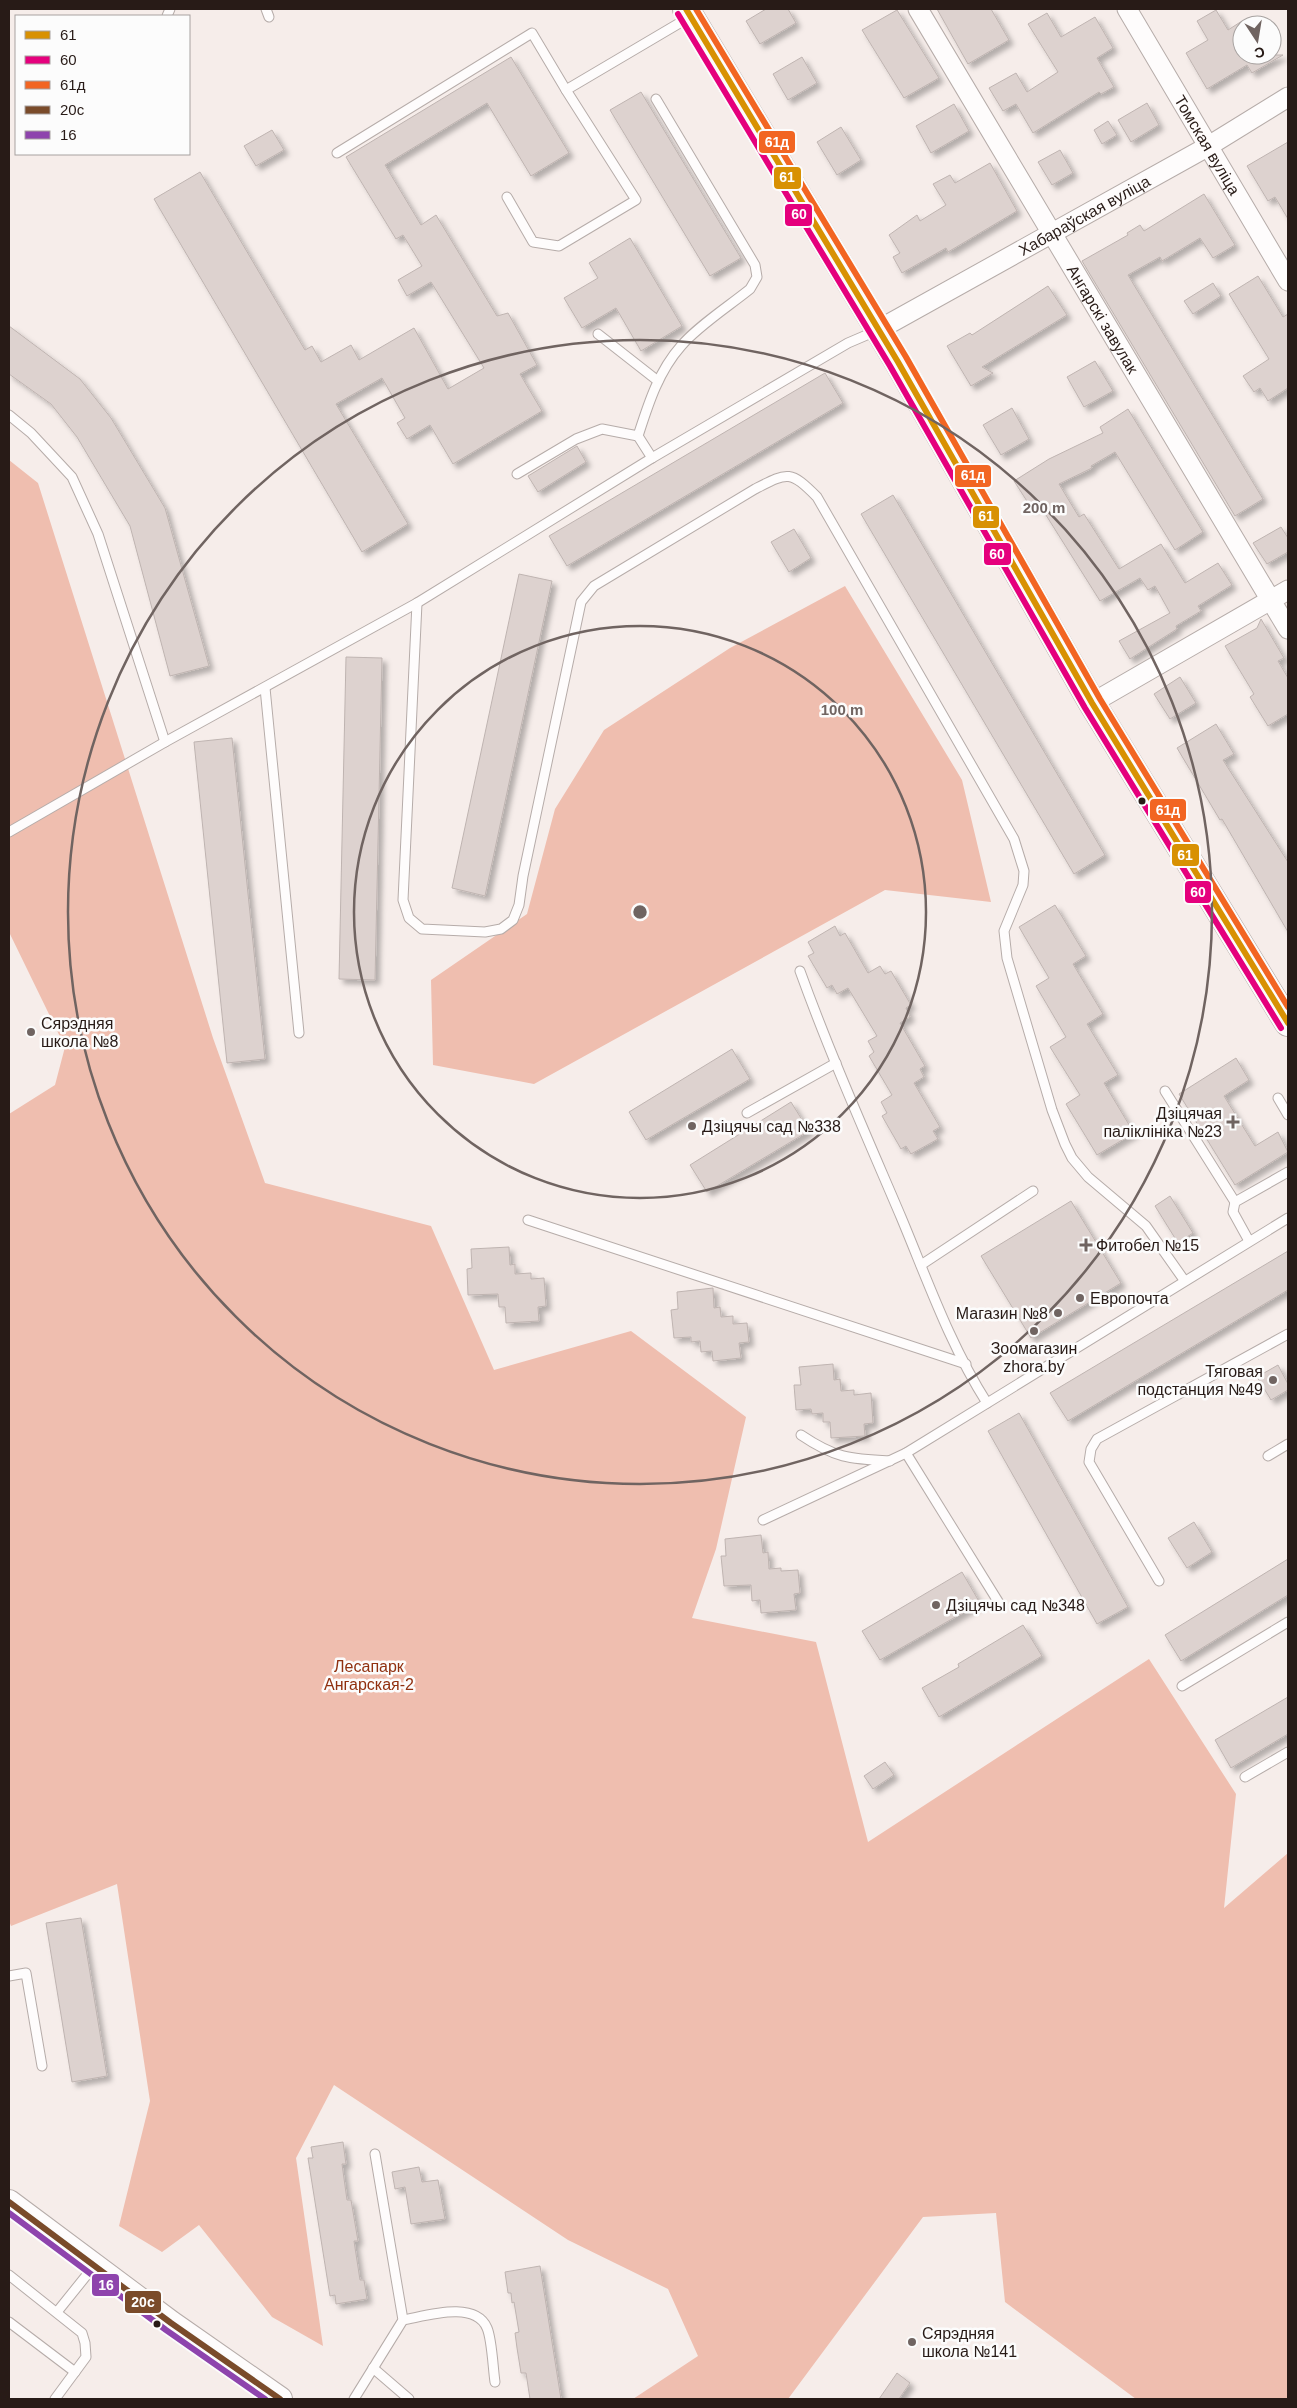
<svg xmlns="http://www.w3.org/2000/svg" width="1297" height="2408" font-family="Helvetica,sans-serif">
<defs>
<filter id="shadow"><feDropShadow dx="4.5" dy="4.5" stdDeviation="2.5" flood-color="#0004"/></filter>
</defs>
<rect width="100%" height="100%" fill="#f6edea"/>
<g fill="#efbeaf">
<path d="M9 460 38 483 213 1038 265 1183 431 1226 494 1370 631 1331 746 1417 716 1549 692 1618 816 1642 868 1842 1149 1659 1236 1794 1224 1908 1288 1853V2399H1136L1005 2302 996 2213 923 2217 788 2399H633L698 2356 668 2289 568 2240 334 2085 296 2158 323 2346 272 2317 199 2225 162 2252 119 2226 150 2101 117 1884 11 1926 9 1921V1114L55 1085 65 1047 9 932Z"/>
<path d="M845 586 962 780 991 902 885 890 534 1084 433 1065 431 980 527 914 555 809 604 730 730 648Z"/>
</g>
<g fill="#ddd2cf" stroke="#bfb4b1" filter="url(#shadow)">
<path d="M766 9H788L796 23 760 44 746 21Z"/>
<path d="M937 9H991L1009 40 968 64Z"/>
<path d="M897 10 939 78 904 98 862 30Z"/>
<path d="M1216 10 1228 30 1242 21V55H1283L1252 73 1247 65 1207 89 1186 53 1208 40 1197 21Z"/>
<path d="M1047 13 1061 37 1095 17 1113 48 1097 58 1114 87 1101 94 1099 92 1033 133 1016 104 1003 111 989 88 1016 73 1027 92 1058 72 1028 24Z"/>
<path d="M511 57 569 153 531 176 487 103 385 165 421 225 436 215 497 316 508 313 537 365 520 374 542 411 453 464 430 425 407 439 397 423 405 418 382 378 336 404 408 524 362 552 154 199 200 172 305 350 312 346 321 362 351 345 359 360 414 328 448 389 484 368 431 282 407 296 398 280 422 266 403 235 396 239 346 157Z"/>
<path d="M802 57 817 83 788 100 773 74Z"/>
<path d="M641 92 741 258 710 276 610 110Z"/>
<path d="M1147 103 1159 125 1131 142 1118 120Z"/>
<path d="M954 104 969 131 931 153 916 126Z"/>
<path d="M1108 121 1117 135 1102 144 1094 130Z"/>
<path d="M841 127 861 160 837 175 817 142Z"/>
<path d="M272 130 284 150 256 166 244 146Z"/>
<path d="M1288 142V219L1275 197 1268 201 1247 166Z"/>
<path d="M1060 150 1073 173 1052 185 1038 162Z"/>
<path d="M990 163 1017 211 948 252 946 248 902 273 893 257 900 253 889 235 917 215 920 221 946 205 933 184 950 175 955 183Z"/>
<path d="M1204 194 1235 245 1213 258 1200 238 1162 261 1160 257 1128 275 1263 499 1235 516 1082 261 1128 235 1127 233 1140 225 1144 231Z"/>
<path d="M630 238 682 326 641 351 616 308 582 328 564 298 598 278 589 263Z"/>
<path d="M1258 276 1283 317 1288 314V388L1268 401 1260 388 1254 392 1243 376 1269 359 1229 294Z"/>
<path d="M1213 283 1221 296 1193 314 1184 301Z"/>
<path d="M1048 286 1067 315 982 367 993 373 971 386 947 346 970 333 972 335Z"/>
<path d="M9 326 80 379 111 418 165 508 209 666 170 676 130 526 77 437 51 404 9 374Z"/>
<path d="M1095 361 1113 391 1084 407 1067 377Z"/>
<path d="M825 373 843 403 567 566 549 536Z"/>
<path d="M1012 408 1029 439 1001 455 983 425Z"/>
<path d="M1128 409 1203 532 1175 550 1115 452 1091 466 1092 468 1059 484 1079 517 1084 514 1119 569 1161 544 1185 583 1218 563 1232 585 1198 606 1201 611 1176 626 1177 629 1130 659 1119 641 1170 613 1155 586 1148 590 1140 578 1100 601 1039 504 1032 509 1014 481 1049 459 1103 433 1100 427Z"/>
<path d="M577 446 586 462 538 492 528 476Z"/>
<path d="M893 495 1105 855 1074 874 861 514Z"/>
<path d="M1281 527 1288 538V552L1267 564 1253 543Z"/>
<path d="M794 529 811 558 789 572 771 542Z"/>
<path d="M519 574 552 581 485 896 452 888Z"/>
<path d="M1261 619 1284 658 1278 661 1288 678V714L1268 726 1250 697 1254 694 1225 646 1257 628Z"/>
<path d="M346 657 382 658 375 980 339 979Z"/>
<path d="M1180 677 1196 703 1170 719 1154 694Z"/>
<path d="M1216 724 1234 754 1223 760 1288 862V932L1222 819 1220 820 1177 748Z"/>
<path d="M232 738 265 1059 227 1063 194 742Z"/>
<path d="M1055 905 1086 956 1073 964 1103 1014 1087 1024 1118 1075 1104 1083 1134 1133 1097 1155 1066 1104 1080 1095 1050 1047 1066 1037 1036 986 1049 978 1019 927Z"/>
<path d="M835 926 840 936 845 933 868 973 880 966 885 974 891 971 911 1005 906 1008 910 1017 900 1023 925 1066 920 1069 924 1077 914 1083 940 1127 933 1131 938 1139 911 1154 906 1146 901 1149 882 1116 887 1113 881 1102 892 1095 869 1056 874 1052 868 1041 877 1036 848 988 837 994 832 985 827 988 808 956 814 953 808 942Z"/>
<path d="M732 1049 750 1079 646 1140 629 1112Z"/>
<path d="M1236 1058 1249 1080 1224 1096 1255 1146 1278 1132 1288 1152 1235 1185 1179 1094Z"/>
<path d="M791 1102 809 1131 707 1192 690 1165Z"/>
<path d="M1170 1196 1193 1233 1178 1243 1155 1206Z"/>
<path d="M1071 1201 1121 1283 1031 1338 981 1256Z"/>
<path d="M509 1247 510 1265 515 1264V1274L531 1273V1279L544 1278 546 1306 538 1307 539 1321 506 1323 505 1307H499L498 1294 468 1295 467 1269 472 1268 471 1249Z"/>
<path d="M1288 1251V1290L1068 1421 1050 1393Z"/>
<path d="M713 1288 714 1308 720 1307 721 1317 733 1316V1324L747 1323 749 1342 739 1343 741 1358 713 1361 712 1351 701 1352 700 1341 691 1342V1337L674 1338 671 1310 678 1309 677 1292Z"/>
<path d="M833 1364 834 1380 840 1379 841 1391 854 1390V1395L871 1393 873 1423 864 1424 865 1436 831 1438 830 1422H823V1413L812 1414 811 1409 796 1410 794 1385H801L799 1367Z"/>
<path d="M1278 1365 1288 1384V1390L1271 1400 1257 1377Z"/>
<path d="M1019 1413 1128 1607 1097 1624 988 1431Z"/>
<path d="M1194 1522 1212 1552 1187 1568 1168 1538Z"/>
<path d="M761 1535 763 1553 768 1552 769 1569 781 1568V1571L798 1570 800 1593 794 1594 796 1610 761 1613 760 1600 752 1601 751 1585 724 1586 721 1556H726L725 1539Z"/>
<path d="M1288 1559V1595L1181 1661 1165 1635Z"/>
<path d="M962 1572 980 1603 880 1660 862 1631Z"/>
<path d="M1023 1625 1042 1656 939 1717 922 1688 959 1667 958 1664Z"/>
<path d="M1288 1697V1734L1231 1768 1215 1740Z"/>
<path d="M885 1762 894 1775 873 1789 864 1776Z"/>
<path d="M81 1918 107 2076 72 2082 46 1923Z"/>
<path d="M343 2142 346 2164H342L347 2200H351L358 2241H354L360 2280H364L367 2299 336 2304 335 2295 330 2296 308 2158H313L311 2147Z"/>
<path d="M419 2167 422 2182 438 2180 445 2219 411 2224 405 2187 395 2189 392 2172Z"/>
<path d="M540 2266 561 2399H530L526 2373H521L517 2348 515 2333 519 2332 514 2302 512 2303 511 2293H508L505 2272Z"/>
<path d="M897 2373 910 2383 899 2399H879Z"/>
</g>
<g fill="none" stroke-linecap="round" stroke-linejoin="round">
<defs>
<g id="service">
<path d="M266 9 269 17"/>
<path d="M167 16 170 9"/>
<path d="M337 153 532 33 566 90"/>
<path d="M507 197 533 242 559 246 636 200 566 90 688 18"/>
<path d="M598 334 658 381"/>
<path d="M9 415 31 433 72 477 98 534 165 742"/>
<path d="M652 458 638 436C648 405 658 372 681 346 698 326 729 306 750 289L757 277 755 265 656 99"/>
<path d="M517 474 576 439 602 429 638 436"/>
<path d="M417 603 403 900 409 918 422 929 485 932 501 929 513 920 519 905 523 876 581 602 594 586 755 489C788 472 790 470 817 497L1014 839 1024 871 1023 885 1004 931 1007 958 1052 1110 1065 1144 1072 1158 1088 1177 1146 1226 1184 1280"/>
<path d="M265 688 299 1033"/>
<path d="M9 832 165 742 417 603 652 458 848 343 876 331"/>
<path d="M800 971C830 1054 866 1135 901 1217 927 1279 950 1345 987 1403"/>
<path d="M1165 1091 1235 1202"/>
<path d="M1278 1098 1288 1115"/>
<path d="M747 1113 836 1063"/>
<path d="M528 1220 966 1364"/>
<path d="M1249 1241 1233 1212 1235 1202 1288 1172"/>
<path d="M921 1265 1033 1191"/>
<path d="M801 1435C835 1458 849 1459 890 1461"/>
<path d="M906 1453 999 1603"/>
<path d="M1268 1456 1288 1444"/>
<path d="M763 1520 906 1453 1288 1218"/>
<path d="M1159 1581 1089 1462 1091 1449 1097 1439 1288 1334"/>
<path d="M1182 1686 1288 1622"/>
<path d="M1245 1777 1288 1752"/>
<path d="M9 1976 26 1973 42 2066"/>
<path d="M9 2275 82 2333 85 2343 86 2357 55 2399"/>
<path d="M57 2312 94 2266"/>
<path d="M403 2320C426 2316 475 2300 487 2328 492 2339 493 2369 495 2382"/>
<path d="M9 2322 75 2372"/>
<path d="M373 2368 409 2399"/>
<path d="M354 2399 403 2320 375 2154"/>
</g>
<g id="minor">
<path id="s1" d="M918 9 1288 629"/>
<path id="s2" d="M1127 9 1288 281"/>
<path id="s3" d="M878 330 1207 147 1288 97"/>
<path d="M1092 703 1288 590"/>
</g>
<path id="tertiary" d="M9 2202 171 2323 280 2399"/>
<path id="secondary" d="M686 9 898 362 1092 703 1288 1023"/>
</defs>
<use href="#service" stroke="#b6aca9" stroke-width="11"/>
<use href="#minor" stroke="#b6aca9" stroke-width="21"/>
<use href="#tertiary" stroke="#b6aca9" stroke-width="26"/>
<use href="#secondary" stroke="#b6aca9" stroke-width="28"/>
<use href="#service" stroke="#fefcfc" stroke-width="9"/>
<use href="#minor" stroke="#fefcfc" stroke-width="19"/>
<use href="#tertiary" stroke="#fefcfc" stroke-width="24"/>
<use href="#secondary" stroke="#fefcfc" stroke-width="26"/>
<defs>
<path id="bus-1" d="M686 9 898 362 1092 703 1288 1023"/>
<path id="bus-2" d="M678 14 890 366 1085 708 1281 1028"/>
<path id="bus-3" d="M696 9 906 357 1100 699 1288 1007"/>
<path id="bus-4" d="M9 2202 171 2323 280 2399"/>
<path id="bus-5" d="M9 2213 166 2330 265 2399"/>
</defs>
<use href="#bus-1" stroke="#fcfcfc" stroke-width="10"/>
<use href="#bus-2" stroke="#fcfcfc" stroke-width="10"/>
<use href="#bus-3" stroke="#fcfcfc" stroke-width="10"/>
<use href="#bus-4" stroke="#fcfcfc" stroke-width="10"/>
<use href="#bus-5" stroke="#fcfcfc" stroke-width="10"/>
<use href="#bus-1" stroke="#d89103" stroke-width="6"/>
<use href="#bus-2" stroke="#e5007d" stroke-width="6"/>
<use href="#bus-3" stroke="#f26522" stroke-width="6"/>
<use href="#bus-4" stroke="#7a4b2a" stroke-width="6"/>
<use href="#bus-5" stroke="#8e44ad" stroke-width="6"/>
</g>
<g fill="none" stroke="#706461" stroke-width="2.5">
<circle cx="640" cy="912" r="286"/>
<circle cx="640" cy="912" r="572"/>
</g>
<g fill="#281b17" stroke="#fcfcfc" stroke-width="2">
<circle cx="1142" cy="801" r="4.5"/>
<circle cx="157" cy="2324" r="4.5"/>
</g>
<g fill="#706461" stroke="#fcfcfc" stroke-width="2">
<circle cx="31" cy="1032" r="5"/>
<path d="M1230.5 1114.5h5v5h5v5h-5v5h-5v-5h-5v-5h5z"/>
<circle cx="692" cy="1126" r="5"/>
<path d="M1083.5 1237.5h5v5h5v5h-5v5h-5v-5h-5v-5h5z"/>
<circle cx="1080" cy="1298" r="5"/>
<circle cx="1058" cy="1313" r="5"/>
<circle cx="1034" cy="1331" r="5"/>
<circle cx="1273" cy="1380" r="5"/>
<circle cx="936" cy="1605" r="5"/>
<circle cx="912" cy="2342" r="5"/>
</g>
<g text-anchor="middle" stroke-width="5" stroke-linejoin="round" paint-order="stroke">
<g font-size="16" fill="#281b17" stroke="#fcfcfc">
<text dy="6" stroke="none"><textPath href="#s2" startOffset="158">Томская вуліца</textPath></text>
<text dy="6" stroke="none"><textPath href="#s3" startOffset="236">Хабараўская вуліца</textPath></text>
<text dy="6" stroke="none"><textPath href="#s1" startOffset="361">Ангарскі завулак</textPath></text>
</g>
<g font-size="16" fill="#281b17" stroke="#fcfcfc" text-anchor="start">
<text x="41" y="1029">Сярэдняя<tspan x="41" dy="18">школа №8</tspan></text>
<text x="1222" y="1119" text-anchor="end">Дзіцячая<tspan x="1222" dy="18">паліклініка №23</tspan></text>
<text x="702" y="1132">Дзіцячы сад №338</text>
<text x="1096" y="1251">Фитобел №15</text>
<text x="1090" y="1304">Европочта</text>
<text x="1048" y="1319" text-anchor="end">Магазин №8</text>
<text x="1034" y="1354" text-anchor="middle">Зоомагазин<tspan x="1034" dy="18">zhora.by</tspan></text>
<text x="1263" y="1377" text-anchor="end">Тяговая<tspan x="1263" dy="18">подстанция №49</tspan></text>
<text x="946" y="1611">Дзіцячы сад №348</text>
<text x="922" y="2339">Сярэдняя<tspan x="922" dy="18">школа №141</tspan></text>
</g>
<g font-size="16" fill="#90300f" stroke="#fcfcfc">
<text x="369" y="1672">Лесапарк<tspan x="369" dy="18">Ангарская-2</tspan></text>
</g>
</g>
<circle cx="640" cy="912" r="8" fill="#706461" stroke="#fcfcfc" stroke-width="2.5"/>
<g font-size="15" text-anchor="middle" font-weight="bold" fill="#706461" stroke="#fcfcfc" stroke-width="5" stroke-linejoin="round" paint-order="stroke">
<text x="1044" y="513">200 m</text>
<text x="842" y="715">100 m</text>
</g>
<g stroke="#fcfcfc" stroke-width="2">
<rect x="758" y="130" width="38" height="24" rx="5" fill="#f26522"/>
<rect x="773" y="166" width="29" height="24" rx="5" fill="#d89103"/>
<rect x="784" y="203" width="29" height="24" rx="5" fill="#e5007d"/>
<rect x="954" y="464" width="38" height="24" rx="5" fill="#f26522"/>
<rect x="972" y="505" width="28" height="24" rx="5" fill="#d89103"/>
<rect x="983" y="542" width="29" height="24" rx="5" fill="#e5007d"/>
<rect x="1149" y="798" width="38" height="24" rx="5" fill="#f26522"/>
<rect x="1171" y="843" width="29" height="24" rx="5" fill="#d89103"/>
<rect x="1184" y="880" width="28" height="24" rx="5" fill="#e5007d"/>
<rect x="91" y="2273" width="29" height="24" rx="5" fill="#8e44ad"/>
<rect x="124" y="2290" width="38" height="24" rx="5" fill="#7a4b2a"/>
</g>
<g font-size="14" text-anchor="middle" font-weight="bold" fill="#fff">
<text x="777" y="147">61д</text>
<text x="787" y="182">61</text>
<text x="799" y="219">60</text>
<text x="973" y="480">61д</text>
<text x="986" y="521">61</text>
<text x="997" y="559">60</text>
<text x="1168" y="815">61д</text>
<text x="1185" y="860">61</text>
<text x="1198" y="897">60</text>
<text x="106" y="2290">16</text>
<text x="143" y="2307">20с</text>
</g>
<rect width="1297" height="2408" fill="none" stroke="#281b17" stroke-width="20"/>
<rect x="15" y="15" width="175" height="140" fill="#fcfcfc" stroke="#a7a2a0"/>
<rect x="25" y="31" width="25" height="8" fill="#d89103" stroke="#a7a2a0"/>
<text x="60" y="40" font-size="15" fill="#281b17">61</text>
<rect x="25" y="56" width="25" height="8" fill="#e5007d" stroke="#a7a2a0"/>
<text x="60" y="65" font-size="15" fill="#281b17">60</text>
<rect x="25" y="81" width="25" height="8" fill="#f26522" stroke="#a7a2a0"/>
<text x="60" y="90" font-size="15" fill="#281b17">61д</text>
<rect x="25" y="106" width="25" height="8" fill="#7a4b2a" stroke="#a7a2a0"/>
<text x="60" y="115" font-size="15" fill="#281b17">20с</text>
<rect x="25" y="131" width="25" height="8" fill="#8e44ad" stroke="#a7a2a0"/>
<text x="60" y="140" font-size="15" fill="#281b17">16</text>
<g transform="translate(1257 40) rotate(168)"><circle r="24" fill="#fcfcfc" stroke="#a7a2a0"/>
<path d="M0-4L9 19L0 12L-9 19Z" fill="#706461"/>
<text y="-8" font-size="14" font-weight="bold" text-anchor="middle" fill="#281b17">С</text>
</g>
</svg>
